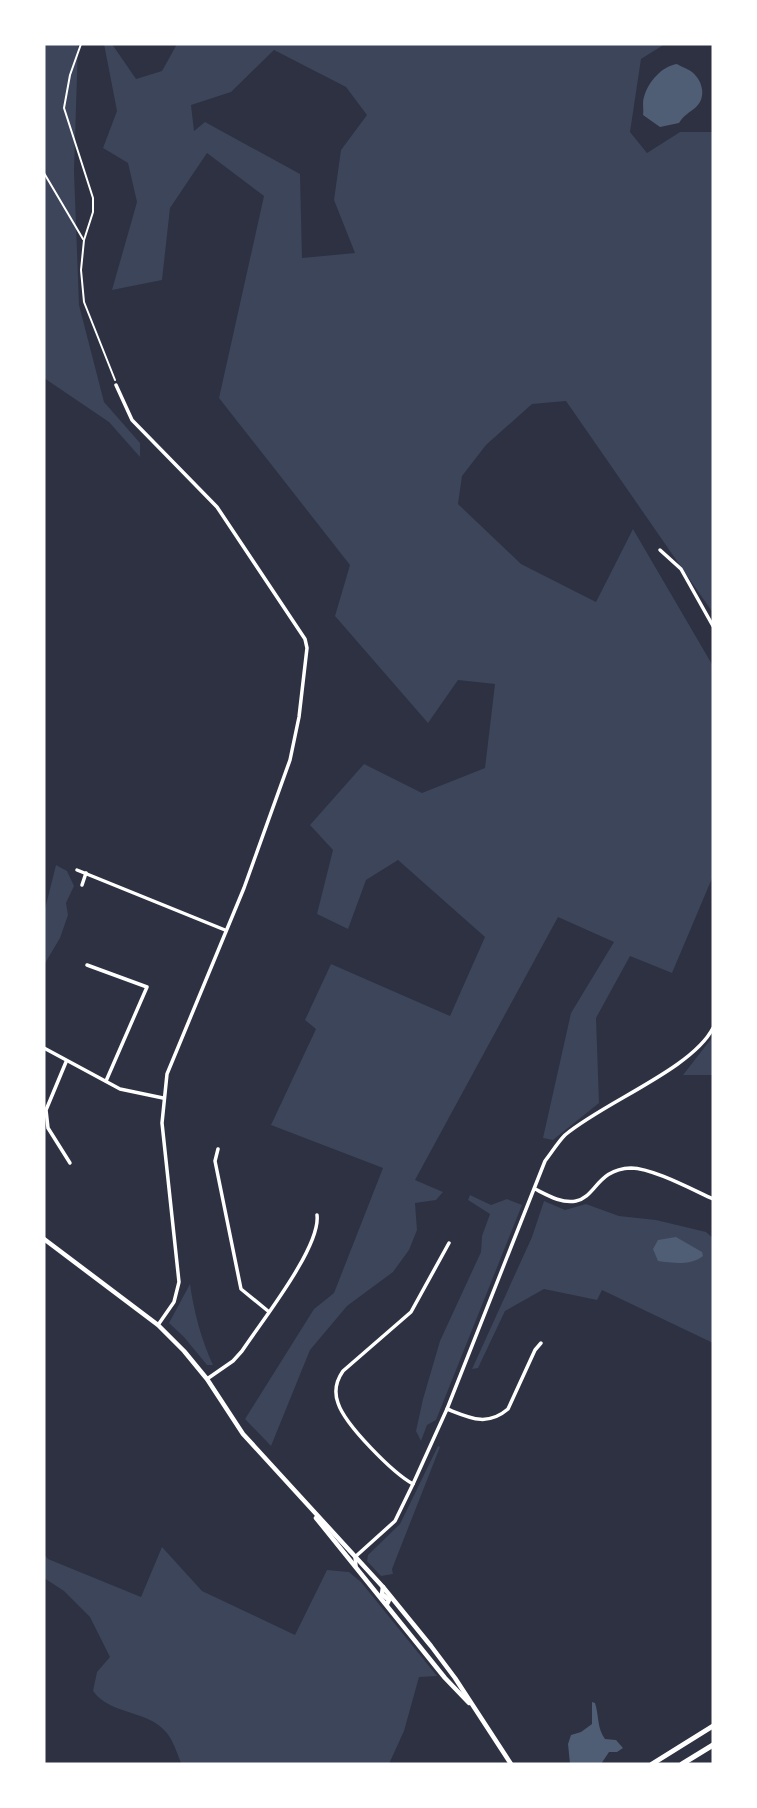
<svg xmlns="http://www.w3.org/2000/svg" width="757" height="1808" font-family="Overpass,sans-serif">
<rect width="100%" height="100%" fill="#2d3142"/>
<g fill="#3c4559" fill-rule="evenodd">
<path d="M44 44H78L74 171 79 305 104 402 140 443V457L109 422 44 378Z"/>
<path d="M104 44H112L136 79 162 71 177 44H665L641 59 630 132 647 153 680 132H713V613L566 401 532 404 486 445 462 476 458 504 521 564 596 602 633 529 713 666V876L672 973 630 956 596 1018 599 1103 553 1140 543 1138 571 1013 614 942 558 917 415 1180 443 1192 436 1200 415 1203 417 1230 409 1250 393 1272 347 1306 310 1350 271 1446 245 1419 314 1309 334 1293 383 1168 271 1125 316 1029 305 1020 331 964 450 1016 485 937 398 860 366 880 348 929 317 914 333 850 310 825 364 764 422 793 485 768 495 684 458 680 428 723 335 616 350 565 219 398 264 196 207 153 170 208 162 280 112 290 137 202 128 163 103 148 117 111ZM274 50 346 87 367 115 341 150 334 200 355 253 302 258 300 174 205 122 194 131 191 105 231 92Z"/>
<path d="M56 865 67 871 74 886 66 903 68 915 60 938 44 965V913Z"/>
<path d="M713 1035V1075H683L711 1039Z"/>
<path d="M470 1195 491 1205 507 1199 522 1205 436 1420 427 1425 421 1441 416 1431 423 1399 440 1341 481 1252 482 1236 490 1214 468 1200Z"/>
<path d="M544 1201 565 1210 586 1204 619 1216 656 1220 706 1232 713 1238V1343L602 1290 597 1300 544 1289 505 1311 478 1368 472 1369 532 1237Z"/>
<path d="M190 1284C194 1312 201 1339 213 1365H207L184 1337 169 1323Z"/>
<path d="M438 1446 440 1447 392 1569 393 1574 381 1576 367 1561 368 1555 400 1524Z"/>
<path d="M162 1547 202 1591 295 1635 327 1570 349 1572 361 1582 437 1676 419 1677 404 1731 389 1764H185L181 1763C177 1753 173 1740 166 1732 148 1710 110 1715 93 1691L97 1672 110 1657 90 1617 64 1591 44 1578V1554L48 1559 141 1597Z"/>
</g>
<g fill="#4f5d75">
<path d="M677 64C681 67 689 69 692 72 703 81 707 98 695 108 689 113 684 115 679 123L660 127 643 115C644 110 642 102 644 97 648 82 662 66 677 64Z"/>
<path d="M676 1237 702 1252 703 1256C691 1266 672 1263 658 1261L653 1249 658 1240Z"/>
<path d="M592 1702 595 1703C599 1715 597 1729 605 1739L616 1740 623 1748 617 1752H609L601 1764H570L568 1744 571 1735 581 1732 592 1724Z"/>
</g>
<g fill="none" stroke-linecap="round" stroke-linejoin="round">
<g stroke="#fff" stroke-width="2">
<path d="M81 44 70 75 64 108 93 198V212L84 240 81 270 84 302 115 380"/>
<path d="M44 173 83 239"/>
</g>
<g stroke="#fff" stroke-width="3.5">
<path d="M116 385 132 420 217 507 305 639 307 648 299 717 290 760 244 888 167 1074 162 1123 179 1282 174 1302 158 1325"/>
<path d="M660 550 681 569 713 626"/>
<path d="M77 870 225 930"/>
<path d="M82 885 86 873"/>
<path d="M87 965 147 987 106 1081"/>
<path d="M44 1048 120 1089 163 1098"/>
<path d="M66 1062 46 1110 48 1128 70 1163"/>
<path d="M218 1149 215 1161 241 1289 268 1311"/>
<path d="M535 1189C547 1195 562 1204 576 1201 596 1197 597 1169 631 1168 652 1168 693 1190 713 1199"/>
<path d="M207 1379 233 1361 242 1351C261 1322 321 1247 317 1215"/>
<path d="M447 1409C470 1418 487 1427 508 1409L535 1350 541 1343"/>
<path d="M413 1484C393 1473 345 1425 338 1403 334 1392 336 1381 343 1371L411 1312 449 1243"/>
<path d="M356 1566 355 1557 395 1521 413 1484 447 1409 545 1161C552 1152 558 1142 565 1135 604 1102 692 1069 713 1028"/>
</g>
<g stroke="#fff" stroke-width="4.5">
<path d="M44 1239 158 1325 184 1351 207 1379 243 1434 383 1587 431 1646 455 1678 511 1764"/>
<path d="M316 1518 445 1678 469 1703"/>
<path d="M383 1587 382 1594 389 1600 387 1604"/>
</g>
<g stroke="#fff" stroke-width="5">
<path d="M652 1764 713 1726"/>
<path d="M682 1764 713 1745"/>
</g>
</g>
<rect width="757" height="1808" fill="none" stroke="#ffffff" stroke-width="91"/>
</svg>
